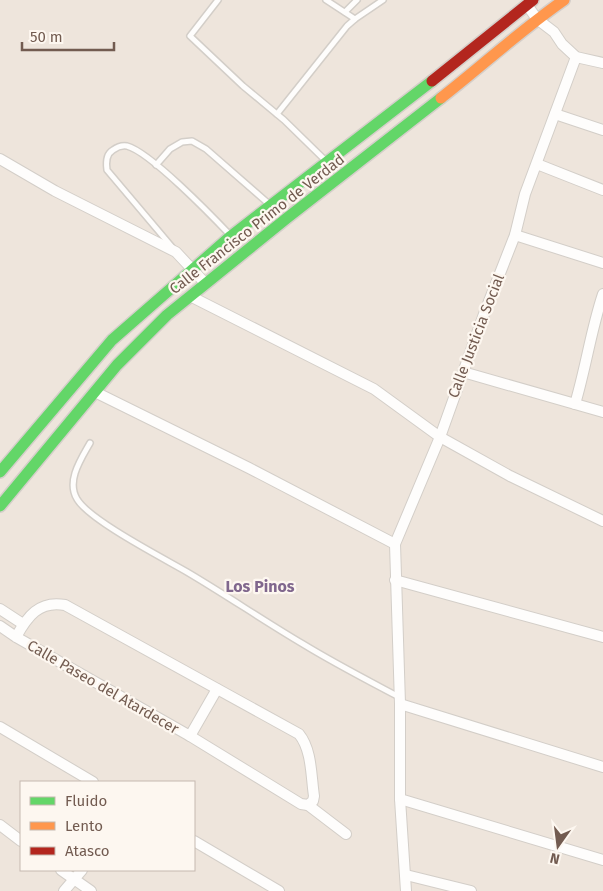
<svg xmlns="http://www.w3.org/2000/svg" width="603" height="891" font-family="'Fira Sans',sans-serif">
<rect width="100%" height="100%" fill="#f6f2ed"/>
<path fill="#eee5dc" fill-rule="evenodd" d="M0 0H603V891H0ZM21 782H194V870H21Z"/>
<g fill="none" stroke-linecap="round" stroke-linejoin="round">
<defs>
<g id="lane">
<path d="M218 0 190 36 243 86 284 120 327 162"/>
<path d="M326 0 355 19"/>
<path d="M345 12 357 0"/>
<path d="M277 114 347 26 355 19 383 0"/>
<path d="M156 165 170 149 182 142 192 141 206 149 269 204"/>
<path d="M172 247 107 170C106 163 106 154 113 150 117 147 121 145 127 146 150 152 212 216 231 236"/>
<path d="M90 443C81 459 66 481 77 499 89 520 163 558 187 572 226 595 264 621 303 644 334 663 367 680 399 697"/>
</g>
<g id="street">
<path d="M527 5 537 19 554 32 562 44 576 57 603 63"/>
<path d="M555 114 603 130"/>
<path d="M0 159 55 191 176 252 205 283"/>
<path d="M537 164 603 190"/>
<path d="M515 235 603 263"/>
<path d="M190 296 374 389 440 437 510 476 603 521"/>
<path d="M463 372 603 412"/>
<path d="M95 392 249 468 395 544"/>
<path d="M575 404C586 367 591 330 603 294"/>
<path d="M395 580 603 637"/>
<path d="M0 609 23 624"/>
<path d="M0 626 16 637 190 736 301 804 308 805 313 801 314 796C311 776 312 750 299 734L65 605C39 600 27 617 16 637"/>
<path d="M400 704 603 767"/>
<path d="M0 727 93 782"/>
<path d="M190 736 217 689"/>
<path d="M400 799 603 860"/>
<path d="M308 805 346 834"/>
<path d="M0 825 21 841"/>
<path d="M194 841 279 891"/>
<path d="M61 870 91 891"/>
<path d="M406 875 471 891"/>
<path d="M64 891 82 870"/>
<path d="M406 891 400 799V704L395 544 440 437 484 314 515 235 525 194 576 57"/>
</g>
<g id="fast">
<path d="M0 472 112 340 231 236 432 81"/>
<path d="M0 506 117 365 167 315 287 218 441 98"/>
</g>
<path id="slow" d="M441 98C482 66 521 30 564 0"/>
<path id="jam" d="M432 81 533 0"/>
</defs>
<use href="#lane" stroke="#d3cec8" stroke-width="8"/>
<use href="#street" stroke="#d3cec8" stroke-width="12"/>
<use href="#fast" stroke="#d5cfca" stroke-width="14"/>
<use href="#slow" stroke="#d5cfca" stroke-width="14"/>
<use href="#jam" stroke="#d5cfca" stroke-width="14"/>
<use href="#lane" stroke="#fefdfc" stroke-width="5"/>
<use href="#street" stroke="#fefdfc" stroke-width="10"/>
<use href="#fast" stroke="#63d668" stroke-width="11"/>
<use href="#slow" stroke="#ff974d" stroke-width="11"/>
<use href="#jam" stroke="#b3261e" stroke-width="11"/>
</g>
<g text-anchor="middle" stroke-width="4.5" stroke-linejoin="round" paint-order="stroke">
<g font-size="15" fill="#725b50" stroke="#fdf7f0">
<text transform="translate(257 224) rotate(-38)" y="5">Calle Francisco Primo de Verdad</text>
<text transform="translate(476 336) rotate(-69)" y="5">Calle Justicia Social</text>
<text transform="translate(103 687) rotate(30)" y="5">Calle Paseo del Atardecer</text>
</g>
<g font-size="16" font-weight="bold" fill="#80678d" stroke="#fdf7f0">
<text x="260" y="592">Los Pinos</text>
</g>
</g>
<rect x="20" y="781" width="175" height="90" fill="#fdf7f0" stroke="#c5b9b0"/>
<rect x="30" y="797" width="25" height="8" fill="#63d668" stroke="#c5b9b0"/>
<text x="65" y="806" font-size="15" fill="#725b50">Fluido</text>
<rect x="30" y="822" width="25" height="8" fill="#ff974d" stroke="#c5b9b0"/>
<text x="65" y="831" font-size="15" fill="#725b50">Lento</text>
<rect x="30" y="847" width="25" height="8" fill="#b3261e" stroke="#c5b9b0"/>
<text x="65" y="856" font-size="15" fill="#725b50">Atasco</text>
<g transform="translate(558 846) rotate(194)" stroke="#fdf7f0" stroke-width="4" paint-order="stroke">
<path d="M0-4L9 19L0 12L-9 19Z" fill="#725b50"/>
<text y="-8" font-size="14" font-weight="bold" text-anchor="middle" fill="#725b50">N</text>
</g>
<path d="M22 42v8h92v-8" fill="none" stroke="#725b50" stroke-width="2.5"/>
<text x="30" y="42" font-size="15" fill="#725b50" stroke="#fdf7f0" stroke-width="4" paint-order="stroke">50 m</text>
</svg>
